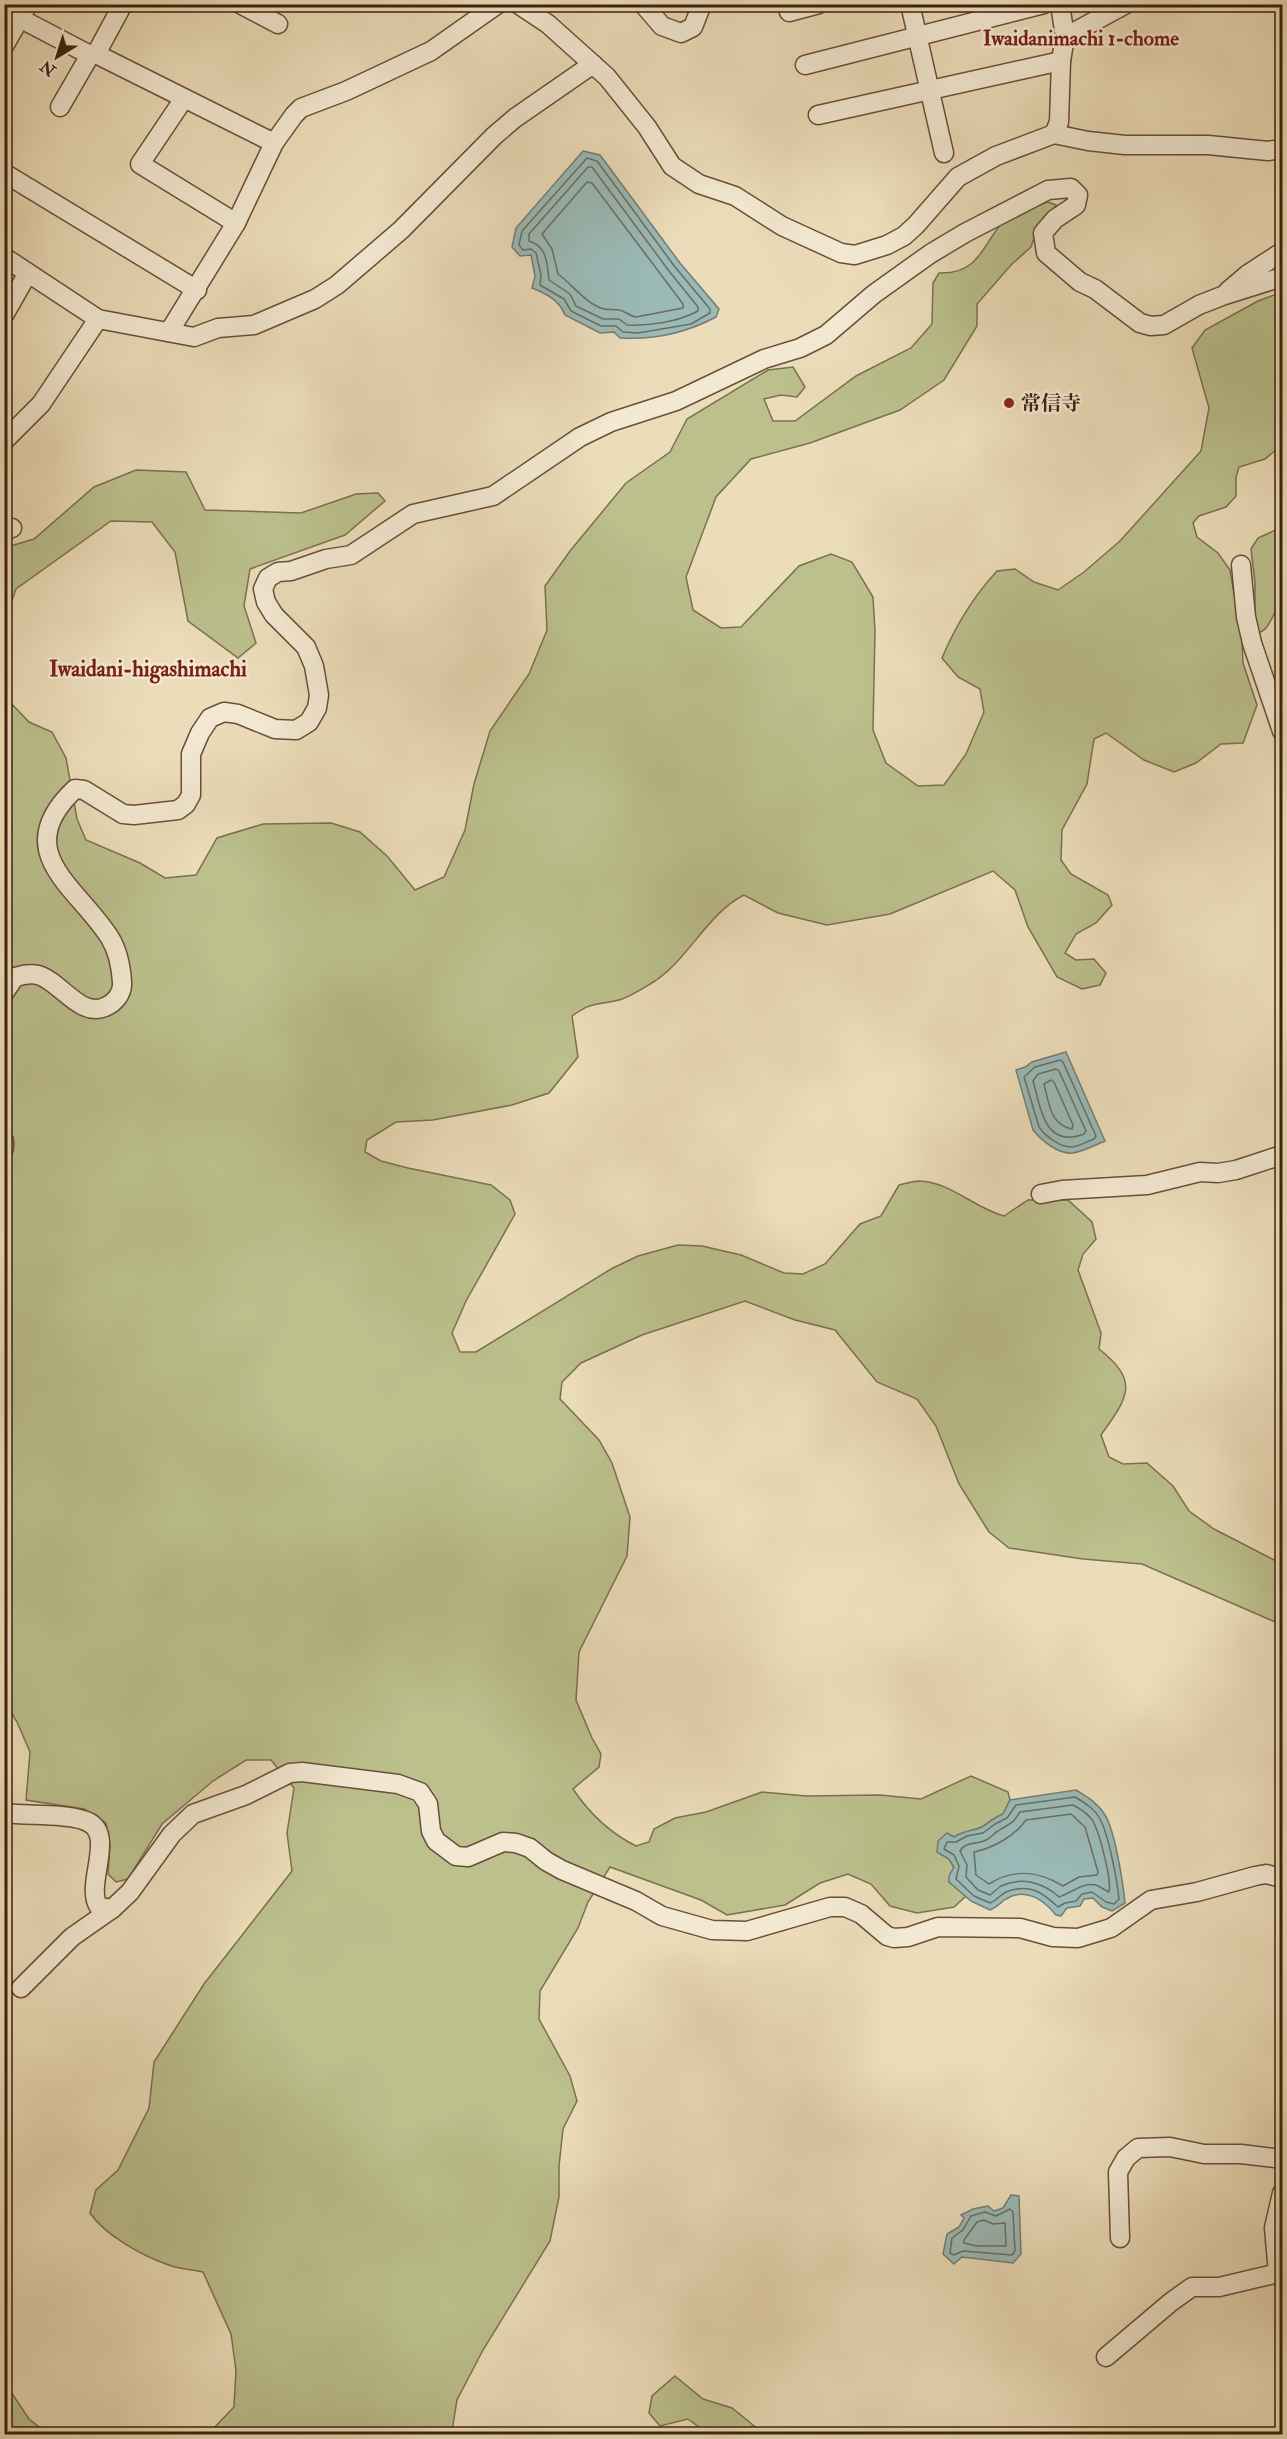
<svg xmlns="http://www.w3.org/2000/svg" width="1287" height="2439" font-family="'IM FELL Double Pica','Noto Serif JP',serif">
<rect width="100%" height="100%" fill="#ecddba"/>
<filter id="stains"><feTurbulence type="fractalNoise" baseFrequency=".00333" numOctaves="4"/><feColorMatrix values="0 0 0 0 .2 0 0 0 0 .09 0 0 0 0 .02 0 0 0 .5 -.17"/></filter>
<radialGradient id="worn" r=".72"><stop offset=".6" stop-color="#630" stop-opacity="0"/><stop offset="1" stop-color="#630" stop-opacity=".3"/></radialGradient>
<g fill="#bbc08d" stroke="#7c704e" stroke-width="1.5">
<path d="M1048 202 1056 205 1053 212 1038 226 1031 247 1011 265 977 304V326L944 380 900 410 810 443 751 459 716 497 686 577 693 610 721 628 741 627 799 566 831 554 852 562 873 597 875 631 873 730 886 763 918 786 944 785 966 754 984 712 980 689 958 677 942 658C955 627 974 596 997 571L1015 569 1034 582 1058 590 1084 572 1120 541 1201 451 1209 408 1192 348 1205 330 1258 301 1282 292V445L1265 459 1239 467 1236 477V496L1226 507 1199 516 1193 523 1197 537 1218 553 1230 570 1242 641 1243 663 1257 705 1243 743 1221 744 1196 763 1174 772 1144 760 1106 733 1094 739 1087 784 1062 830 1061 860 1071 874 1108 895 1112 905 1096 923 1076 934 1065 953 1076 960 1094 959 1106 973 1100 985 1082 989 1057 977 1028 927 1015 890 993 871 890 914 827 925 778 913 744 895C709 912 689 958 655 981 645 987 630 997 619 1000 595 1006 593 1001 572 1016L578 1057 549 1093 512 1105 433 1120 396 1122 367 1140 365 1152 381 1161 408 1168 491 1185 510 1200 515 1214 466 1301 452 1333 460 1352H476L611 1269 638 1256 678 1245 702 1246 741 1255 784 1273 803 1274 825 1264 860 1224 881 1216 899 1185C905 1184 913 1181 919 1181 951 1182 974 1208 1004 1216L1028 1200H1068L1092 1222 1096 1239 1083 1254 1078 1270 1101 1333 1099 1349C1141 1382 1127 1398 1101 1435L1109 1457 1123 1464 1147 1463 1173 1486 1189 1511 1214 1529 1282 1564V1625L1142 1564 1083 1559 1009 1548 989 1532 959 1484 936 1426 917 1399 877 1382 835 1330 795 1320 745 1301 642 1335 581 1363 562 1382 560 1399 599 1440 612 1463 630 1517 627 1556 579 1652 576 1700 592 1738 601 1754 599 1767 573 1789C589 1813 610 1833 636 1846L649 1842 654 1829 675 1818 706 1812 762 1792 806 1796 880 1795 921 1799 971 1776 1008 1792 1010 1800 1003 1814C995 1817 990 1822 982 1827 974 1831 965 1830 954 1837L949 1859 954 1868 949 1882 966 1896 954 1907 917 1913 890 1906 871 1884 848 1874 820 1883 785 1905 727 1915 701 1900 610 1867 588 1902 578 1928 540 1991 539 2019 570 2076 577 2101 563 2129 559 2166V2197L550 2241 483 2350 457 2400 452 2431 454 2434H196L212 2430 234 2407 236 2370 231 2334 203 2272C191 2269 177 2269 166 2264 141 2255 105 2235 90 2213L96 2190 118 2170 149 2108 154 2062 204 1984 292 1871 287 1833 294 1788 271 1760H246L213 1781 162 1824 128 1879 116 1882 108 1874 110 1846 106 1823 84 1809 26 1800 30 1752 17 1722 4 1700V691L5 697 29 722 52 732 66 758 77 819 86 840 140 863 165 878 196 875 217 838 263 824 331 823 360 832 387 856 415 890 444 877 465 830 474 784 490 731 529 674 547 630 545 586 570 551 626 483 670 452 687 419 768 370 793 367 805 387 797 397 781 395 764 399 773 421H795L856 376 911 348 932 324 933 283 939 273C987 275 983 231 1016 211 1025 206 1039 205 1048 202Z"/>
<path d="M136 470 186 472 205 510 301 513 356 494 378 493 385 501 345 535 250 569 244 606 256 643 238 658 188 621 175 552 152 522 111 521 16 589 5 620 4 550 7 547 34 539 94 487Z"/>
<path d="M1282 527V602C1272 612 1270 632 1257 633L1255 629V583L1251 549 1258 538Z"/>
<path d="M675 2376 703 2399 732 2408 759 2430 760 2434H701L700 2428 688 2419 660 2426 649 2413 652 2396Z"/>
<path d="M5 2383 29 2419 48 2434H5Z"/>
</g>
<g fill="#9abab7" stroke="#757c73" stroke-width="1.5">
<path d="M583 151 600 155 680 263 719 309 716 317C686 333 654 340 620 338L614 332 600 333 565 315C559 300 547 294 532 288L535 276 531 255 520 256 512 247 516 228Z"/>
<path d="M1066 1052 1105 1141C1095 1145 1084 1151 1073 1153 1059 1155 1041 1140 1033 1130L1016 1070 1025 1067 1032 1062Z"/>
<path d="M1076 1790C1087 1797 1098 1803 1105 1815 1115 1831 1123 1883 1125 1903L1112 1911 1102 1907 1093 1898 1084 1899 1080 1906 1067 1908 1061 1916 1056 1915C1044 1900 1026 1887 1006 1899 1000 1903 997 1907 990 1910L971 1901 949 1882V1876L954 1867 949 1859 937 1852 938 1841 947 1833 954 1837C965 1830 974 1831 982 1827 990 1822 995 1817 1003 1814L1010 1800Z"/>
<path d="M1011 2195 1019 2196 1021 2254 1013 2263 962 2257 954 2264 943 2254 947 2234 959 2227 964 2218 961 2215 973 2209 988 2206 994 2211 1003 2208Z"/>
</g>
<g fill="none" stroke-linecap="round" stroke-linejoin="round">
<g stroke="#6c6c62" stroke-width="1.5">
<path d="M587 158 597 161 675 267 710 309V313L691 324 638 333 623 332 616 326H601L571 311 564 299 540 285 541 275 536 253 531 249 523 250 519 245 522 231Z"/>
<path d="M592 167 669 271 698 307V311C678 322 649 326 627 325L619 319H603L576 306 570 294 549 280C547 263 547 246 529 241V234L588 167Z"/>
<path d="M587 182 592 183 683 304V308L636 317C629 316 626 311 619 310 614 309 609 310 604 309 586 304 573 285 558 274L552 249 542 234Z"/>
<path d="M1060 1060 1063 1062 1096 1136 1094 1139C1088 1141 1078 1147 1071 1147 1060 1147 1045 1136 1039 1127L1024 1077 1035 1067Z"/>
<path d="M1056 1069 1059 1071 1086 1131 1084 1134C1045 1149 1041 1109 1033 1081L1038 1074Z"/>
<path d="M1051 1080 1054 1082 1073 1125 1072 1129C1050 1125 1049 1103 1044 1084Z"/>
<path d="M1075 1797C1085 1803 1095 1809 1100 1819 1109 1836 1117 1880 1119 1899L1114 1904 1106 1902 1092 1892 1082 1894 1076 1901 1065 1903 1058 1907C1042 1892 1029 1883 1006 1892 1000 1895 996 1901 990 1903L974 1896 956 1879 959 1866 954 1855 944 1849 947 1842H956L967 1836 983 1833 995 1824 1007 1818 1016 1805Z"/>
<path d="M1073 1805C1081 1809 1090 1815 1094 1823 1100 1836 1112 1880 1109 1892 1104 1890 1101 1887 1096 1885 1083 1882 1071 1893 1059 1897 1044 1883 1022 1876 1001 1886 997 1889 994 1892 990 1895L978 1890 966 1877 967 1865 960 1851C966 1841 976 1845 986 1840 991 1838 994 1833 998 1831 1011 1822 1011 1826 1020 1812Z"/>
<path d="M1071 1814 1085 1827 1098 1872 1097 1875 1079 1877 1063 1886C1038 1871 1014 1868 989 1884L976 1875 974 1852C993 1848 1015 1836 1026 1820Z"/>
<path d="M1010 2209 1013 2212 1015 2251 1012 2255 963 2251 954 2255 950 2253 952 2238 963 2230 971 2216 985 2212 996 2216Z"/>
<path d="M984 2220 993 2224 1005 2223 1006 2246H977L964 2243V2240L977 2222Z"/>
</g>
<defs>
<g id="street">
<path d="M240 4 278 24"/>
<path d="M518 4 548 24 607 77 647 127 672 166 699 184 735 196 782 226 841 253 855 255 887 245 904 236 916 225 958 177 996 156 1054 134 1088 141 1125 145H1208L1268 151 1282 149"/>
<path d="M643 4 662 26 681 33 693 27 702 4"/>
<path d="M910 4 944 153"/>
<path d="M4 10 90 55 96 54 274 143"/>
<path d="M789 12 819 4"/>
<path d="M1065 37 1126 4"/>
<path d="M4 46 28 4"/>
<path d="M96 54 123 4"/>
<path d="M805 65 1044 4"/>
<path d="M183 100 140 164 236 223"/>
<path d="M60 107 90 55"/>
<path d="M818 115 1061 61"/>
<path d="M1054 134 1059 122 1061 61 1065 37 1060 4"/>
<path d="M4 173 197 290"/>
<path d="M4 257 98 319 194 337 218 328 254 325 315 299 337 285 401 230 494 136 515 118 593 64"/>
<path d="M1228 291 1248 274 1282 252"/>
<path d="M4 315 28 273"/>
<path d="M169 332 236 223 274 143 294 115 301 108 346 91 431 51 498 4"/>
<path d="M4 441 41 404 98 319"/>
<path d="M4 529 12 528"/>
<path d="M1241 565 1246 617 1252 643 1282 731"/>
<path d="M4 993 15 977C23 975 30 973 38 975 60 981 80 1018 105 1007 115 1003 123 993 122 982 121 967 118 951 110 938 78 887 8 852 75 789L84 790 123 814 134 815 178 810 186 804 191 795V754L200 733 210 718 224 712 238 714 275 729 296 730 309 722 317 708 319 695 314 666 306 647 274 615 266 602 263 589 268 578 278 572 291 571 326 559 351 555 413 514 493 496 580 437 611 422 676 401 764 359 800 348 826 335 874 294 930 254 965 233 1048 190 1071 188 1078 195 1076 205 1055 219 1043 233 1046 253 1080 282 1095 289 1140 323 1151 326 1164 325 1199 305 1222 296 1282 277"/>
<path d="M4 1141V1148"/>
<path d="M1041 1194 1062 1190 1147 1185 1200 1172 1218 1173 1236 1170 1282 1155"/>
<path d="M4 1813C28 1816 62 1813 83 1820 120 1830 83 1885 99 1907L112 1909"/>
<path d="M21 1988 72 1937 112 1909 130 1892 172 1834 193 1814 246 1795 290 1773 302 1772 398 1784 420 1792 428 1804 431 1831 436 1841 456 1856 468 1857 503 1842 516 1843 530 1848 546 1861 562 1870 636 1901 662 1916 712 1930 747 1931 830 1907H845L861 1914 887 1936 894 1938 908 1937 938 1927 1020 1928 1053 1937 1078 1938 1111 1928 1151 1900 1197 1892 1255 1876 1266 1874 1282 1878"/>
<path d="M1282 2193 1274 2228 1278 2273H1282"/>
<path d="M1120 2238 1118 2172 1126 2158 1138 2148 1170 2147 1204 2154H1241L1282 2159"/>
<path d="M1106 2357 1171 2302 1192 2287H1219L1278 2273"/>
</g>
</defs>
<use href="#street" stroke="#6a4e39" stroke-width="21"/>
<use href="#street" stroke="#f3e9d2" stroke-width="18"/>
</g>
<circle fill="#8f2418" stroke="#f3e9d2" stroke-width="2" cx="1009" cy="403" r="6"/>
<g text-anchor="middle" stroke-width="5" stroke-linejoin="round" paint-order="stroke">
<g font-size="20" font-weight="bold" fill="#3e1f0e" stroke="#f3e9d2" text-anchor="start">
<text x="1021" y="410">常信寺</text>
</g>
<g font-size="21" font-weight="bold" fill="#7a1f14" stroke="#f3e9d2">
<text x="1081" y="45">Iwaidanimachi 1-chome</text>
</g>
<g font-size="22" font-weight="bold" fill="#7a1f14" stroke="#f3e9d2">
<text x="148" y="676">Iwaidani-higashimachi</text>
</g>
</g>
<rect width="1287" height="2439" fill="none" stroke="#ecddba" stroke-width="24"/>
<rect x="6" y="6" width="1275" height="2427" fill="none" stroke="#3e1f0e" stroke-width="3"/>
<rect x="12" y="12" width="1263" height="2415" fill="none" stroke="#3e1f0e" stroke-width="1.5"/>
<g transform="translate(57 57) rotate(218)" stroke="#f3e9d2" stroke-width="4.5" paint-order="stroke">
<path d="M0-4.5L10 22L0 15L-10 22Z" fill="#3e1f0e"/>
<text y="-9" font-size="16" font-weight="bold" text-anchor="middle" fill="#3e1f0e">N</text>
</g>
<rect width="100%" height="100%" filter="url(#stains)"/>
<rect width="100%" height="100%" fill="url(#worn)"/>
</svg>
